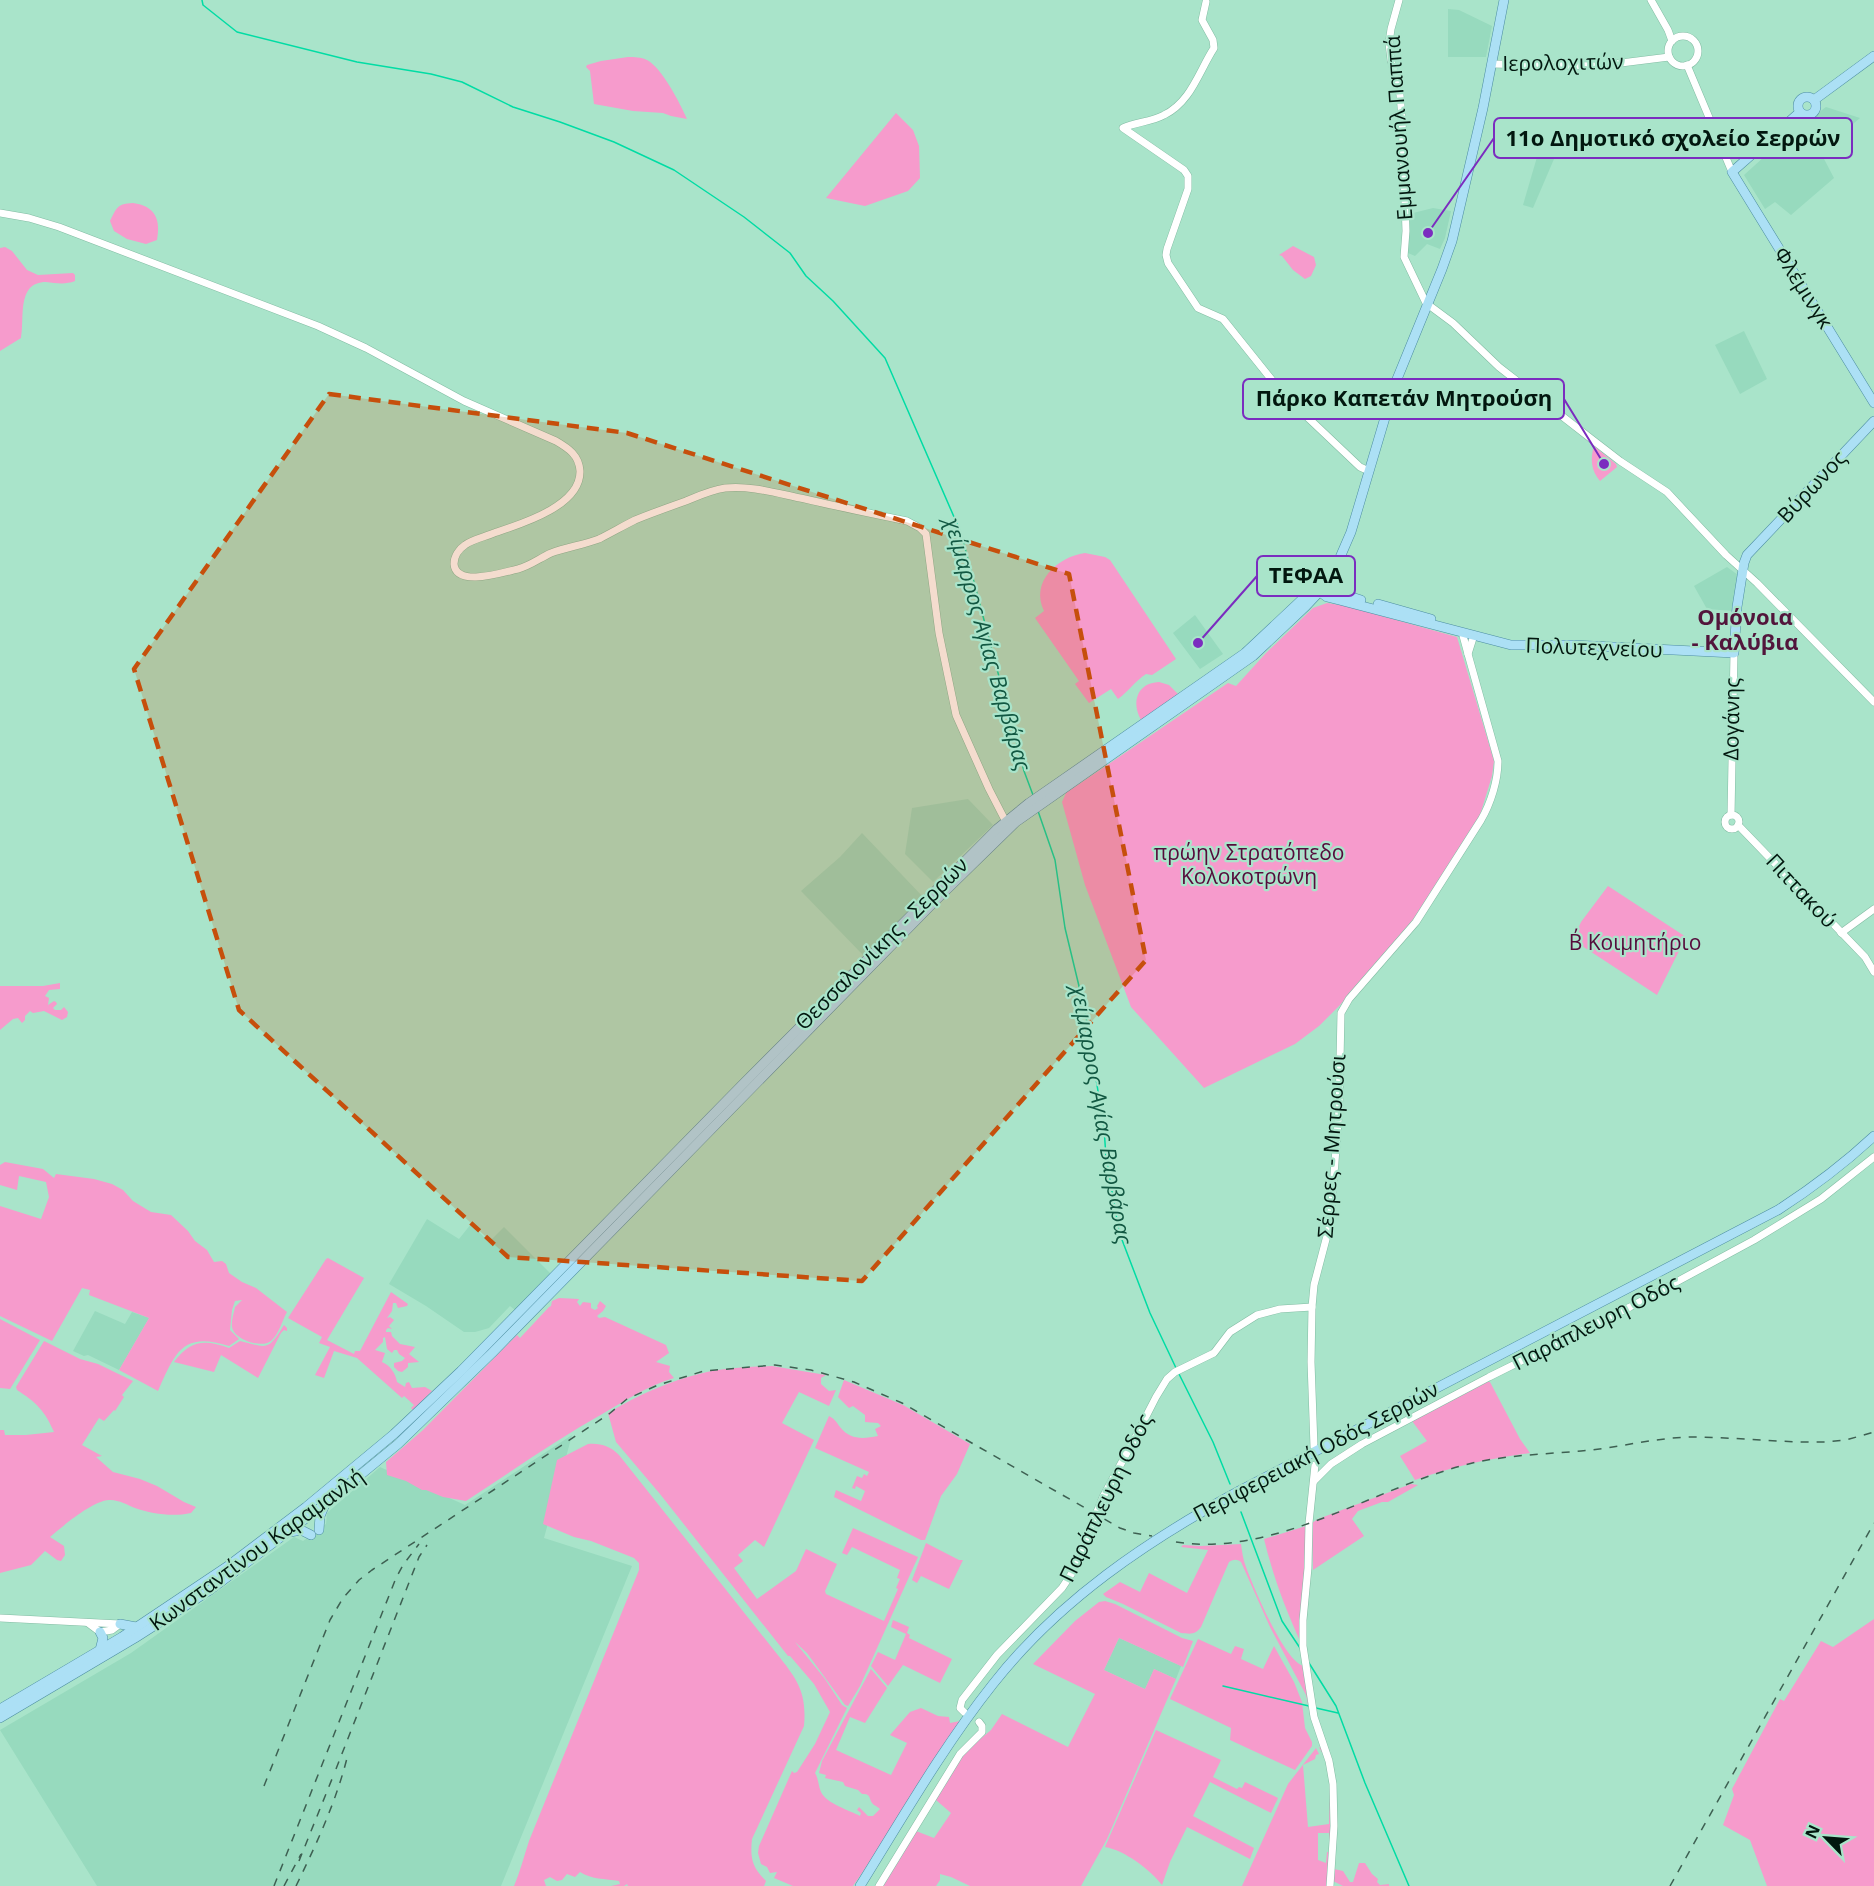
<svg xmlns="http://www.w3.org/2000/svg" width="1874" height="1886" font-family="'Open Sans',sans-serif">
<rect width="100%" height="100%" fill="#a9e4ca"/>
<g fill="#97dabe">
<path d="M1448 9 1459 10 1492 26 1486 57H1448Z"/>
<path d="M1826 107 1860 118 1827 146 1811 118Z"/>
<path d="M1804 121 1834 178 1791 215 1775 202 1765 209 1744 175Z"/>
<path d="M1542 140 1560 145 1533 208 1523 205Z"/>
<path d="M1433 208 1451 211 1445 238 1440 249 1427 244 1415 256 1408 253 1409 214Z"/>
<path d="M1744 331 1767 379 1740 394 1715 345Z"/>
<path d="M1727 567 1738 575 1733 611 1707 609 1694 586Z"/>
<path d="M1195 615 1223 654 1200 669 1173 633Z"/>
<path d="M968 799 993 825 933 882 905 854 912 808Z"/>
<path d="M862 833 924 898 863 955 801 891 840 857Z"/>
<path d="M427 1219 459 1239 471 1224 489 1242 504 1227 551 1274 515 1310 510 1306 489 1328 475 1332H464L426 1306 389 1284Z"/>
<path d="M95 1311 125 1324 132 1312 149 1318 119 1370 88 1355 84 1356 73 1351Z"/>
<path d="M572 1435 544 1538 632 1566 501 1886H97L0 1730 131 1653 294 1537 303 1541 326 1524 327 1513 380 1467 465 1505Z"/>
<path d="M1119 1638 1181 1666 1176 1679 1154 1669 1145 1689 1104 1670Z"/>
</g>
<g fill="#f69bcc">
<path d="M628 57C634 57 641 57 647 60 662 68 680 103 687 119L671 116 663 113 633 111 594 104 590 71 586 67 587 65 601 61Z"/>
<path d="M896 113 913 130 919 146 920 178 908 191 865 206 826 198Z"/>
<path d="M133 203C155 206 161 219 157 240L146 244 127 239 114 231 110 221C117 207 117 204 133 203Z"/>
<path d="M1293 246 1314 257 1316 265 1311 276 1305 279 1293 270 1282 256 1279 255Z"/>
<path d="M5 247 12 251 27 270 38 275 73 273 75 275V281C65 285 56 283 46 282 16 282 25 319 21 338L0 351V248Z"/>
<path d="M1594 446 1616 464 1617 467 1600 481C1591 471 1590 458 1594 446Z"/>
<path d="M1085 553 1105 557 1110 560 1176 659 1152 675 1146 674C1134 682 1129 691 1118 699L1111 689 1089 703 1075 684 1079 681 1035 618 1044 611C1030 582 1057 557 1085 553Z"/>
<path d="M1327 603 1346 606 1457 637 1494 761 1492 776 1480 815 1411 923 1340 1005 1319 1026 1295 1044 1204 1088 1131 1007 1085 885 1062 802 1066 793 1228 683 1236 686 1266 653 1313 608Z"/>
<path d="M1159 682 1169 685 1178 694 1141 720C1131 702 1137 683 1159 682Z"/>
<path d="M1608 886 1686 937 1657 995 1573 940 1581 922Z"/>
<path d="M60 983V989L49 990 45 996 49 998 48 1005 54 1001 56 1002 57 1004 53 1008 55 1010H61L64 1007 68 1012 67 1017 62 1020 44 1011 33 1013 30 1011 25 1016V1020L22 1023 18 1018 13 1019 0 1030V986H43Z"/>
<path d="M5 1162 43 1169 54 1178 56 1174 94 1179 112 1184 123 1190 133 1201 151 1212 171 1215 188 1231 195 1241 207 1250 214 1262 222 1261 226 1264 229 1273 242 1282 256 1288 287 1312C282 1321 279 1334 271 1341 262 1348 238 1341 233 1330 230 1324 234 1313 235 1307L242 1300 235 1301 232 1310 230 1330 239 1339 229 1346C182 1331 175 1353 158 1391L119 1370 149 1318 89 1295 90 1290 82 1288 52 1341 0 1316V1206L41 1219 49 1197 46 1182 19 1176 17 1190 0 1185V1165Z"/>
<path d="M328 1258 364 1278 327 1340 354 1354 355 1351H360L391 1292 408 1304 407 1306 398 1308 396 1303H393L392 1311 387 1318 390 1317 394 1320 389 1326 392 1329 388 1328 386 1330V1332H391L392 1336 400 1344 415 1347 409 1354 419 1362 408 1363V1367L402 1372 398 1371 394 1367V1363L402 1361 405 1358 399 1354 397 1350H394L392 1353 387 1349 385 1337 383 1338V1342L375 1350 385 1353 382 1362C390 1365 396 1374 397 1382L405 1387 406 1383 409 1382 412 1388 425 1387 432 1391 413 1410 411 1408 414 1405 404 1396 402 1398 357 1358 334 1351 324 1378 315 1375 330 1347 319 1343 322 1337 288 1318 326 1259Z"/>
<path d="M559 1298 579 1299 577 1302 580 1306 583 1302 591 1303V1308L595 1310 598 1308 597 1306 600 1301 606 1306 603 1311 597 1316 599 1318 605 1317 666 1345 669 1353 656 1362 670 1366 669 1372 674 1378C647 1386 628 1399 604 1413 556 1440 512 1471 466 1501L443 1497 426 1490H422L406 1481 387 1475 386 1462 423 1430 517 1335 520 1338 549 1307 551 1306 552 1301Z"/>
<path d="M0 1319 40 1340 10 1389 0 1388Z"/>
<path d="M284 1325 287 1328V1331L284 1330 281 1333 258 1378 221 1355 214 1372 174 1362C190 1340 205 1339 229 1348L240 1341C268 1348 268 1351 284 1325Z"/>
<path d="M44 1341 80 1359 98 1364 133 1381 122 1395 124 1397 115 1411 114 1410 104 1421 99 1418 82 1445 102 1456 96 1457 113 1472 140 1479 157 1486 184 1502 196 1507 191 1513C173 1517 152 1514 135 1508 128 1505 117 1499 109 1500 92 1501 63 1526 50 1537L64 1546 65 1555 61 1561 57 1560 45 1551 31 1565 0 1573V1430H4L5 1435H26L54 1432C45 1411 36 1402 17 1390L16 1387Z"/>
<path d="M772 1366 826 1375 821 1378V1384L829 1391 836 1390 829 1406 799 1392 782 1423 814 1440 764 1547 755 1540 738 1555 743 1561 734 1568 757 1599 796 1571 806 1549 837 1564 825 1591 826 1594 884 1621 898 1589 896 1588 900 1579 897 1578 900 1570 852 1547 847 1555 842 1553 853 1528 918 1557 860 1686 848 1706 845 1705 807 1653 795 1642 825 1679 842 1705 847 1708 815 1773C819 1780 818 1785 821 1792 827 1804 849 1810 860 1816L861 1813 857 1810 859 1807 868 1816H873L880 1809C878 1807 876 1806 874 1805 868 1800 872 1793 862 1794L858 1790 845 1786 843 1782 825 1778 826 1775 819 1773 822 1761 871 1669 887 1688 865 1723 850 1717 836 1750 891 1775 907 1743 890 1735 910 1712 921 1708 938 1716 949 1717 950 1723 960 1721C922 1774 891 1832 853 1886H793L774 1878 777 1872 770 1873 767 1867 761 1864 758 1853 759 1846 792 1771 794 1773 797 1772 815 1744 830 1712 814 1684 790 1656H788L660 1494 616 1442 608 1413C638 1395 669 1381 703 1373 725 1368 750 1367 772 1366Z"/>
<path d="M844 1380 903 1405 970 1444 957 1474 941 1496 925 1540H921L834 1497 836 1490 861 1501 865 1491 856 1486 855 1489 852 1488 857 1476 862 1478 864 1474 867 1476 869 1472 815 1448 829 1416C835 1419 836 1422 840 1427 850 1440 863 1439 878 1436L875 1429 881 1426 878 1423 865 1422V1415L853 1406 849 1408 838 1397Z"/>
<path d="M1487 1382H1490L1520 1439 1530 1453C1489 1459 1454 1466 1415 1480L1400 1456 1427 1441 1412 1421Z"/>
<path d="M588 1444C601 1443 610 1446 619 1455L777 1654C797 1679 807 1692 804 1726L752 1839C750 1858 752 1867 766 1881L764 1886H628L627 1884 624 1886H611L620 1884 619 1881C606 1879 590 1879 580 1872L575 1877 567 1874 562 1880 557 1881 550 1877 544 1880 546 1886H514C520 1872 524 1856 529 1841L639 1570V1563L634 1558 591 1541 574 1537 543 1524 557 1460Z"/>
<path d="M1411 1484 1418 1485 1388 1502H1382L1358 1511 1352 1519 1364 1536 1313 1570 1312 1523 1318 1519Z"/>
<path d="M1306 1526V1574L1302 1645C1286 1611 1273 1576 1264 1539Z"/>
<path d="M926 1543 959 1560H963L949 1589 921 1576 917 1583 912 1580Z"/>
<path d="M1241 1544C1242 1551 1243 1560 1246 1567 1253 1586 1285 1663 1304 1666L1311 1718 1306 1695 1270 1627 1241 1562C1237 1559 1234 1559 1229 1562L1201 1627C1195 1635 1191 1634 1181 1633L1123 1604 1106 1597 1103 1594 1120 1582 1140 1592 1149 1573 1187 1593 1208 1550 1181 1547 1183 1545 1201 1546Z"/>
<path d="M1099 1602 1105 1601 1115 1604 1182 1638 1193 1641 1183 1667 1119 1638 1104 1670 1145 1689 1154 1669 1176 1679 1107 1839 1081 1886H970L951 1877 940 1874V1880L936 1886H883L916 1831 934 1838 951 1813 936 1800V1799L964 1753 991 1730 1002 1714 1068 1747 1095 1694 1033 1664 1075 1621Z"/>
<path d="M1874 1619V1886H1767L1750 1840 1723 1825 1734 1795 1732 1789 1780 1699 1784 1701 1821 1641 1833 1647Z"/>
<path d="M893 1620 909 1627 907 1633 910 1635 909 1638 952 1659 940 1683 903 1665 888 1686 871 1666 878 1652 895 1660 906 1634 891 1627Z"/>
<path d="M1198 1639 1231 1654 1235 1646 1244 1649 1241 1659 1263 1669 1274 1646 1294 1682 1302 1702 1305 1728 1312 1742V1746L1295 1770 1230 1740 1231 1728 1170 1699Z"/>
<path d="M1156 1730 1221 1760 1213 1777 1237 1789 1239 1787 1242 1788 1245 1782 1278 1798 1271 1813 1210 1782 1193 1816 1254 1848 1250 1859 1187 1827 1170 1862 1162 1885C1151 1870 1124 1850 1105 1847Z"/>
<path d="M1319 1747 1321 1748C1337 1773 1332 1816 1330 1845H1329V1833H1318V1860L1326 1863 1327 1852H1330L1328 1886H1242L1288 1784 1316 1748 1319 1754 1316 1755 1315 1759 1303 1765 1308 1827 1329 1824C1329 1807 1333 1770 1324 1755 1322 1752 1320 1750 1319 1747Z"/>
<path d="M1359 1863H1365L1372 1874 1378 1879 1377 1882 1380 1885 1389 1884V1886H1343L1333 1881 1334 1869 1343 1871 1350 1882H1353Z"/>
</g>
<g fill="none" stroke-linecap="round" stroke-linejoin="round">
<g stroke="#01dca4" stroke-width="1.5">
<path d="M202 0 203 5 237 32 357 62 431 74 462 82 513 107 560 122 614 142 674 170 744 217 790 253 806 276 833 301 885 358 961 533 1024 771 1033 795"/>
<path d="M1038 811 1055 860 1065 928 1085 1011 1104 1128 1106 1157 1119 1232 1150 1313 1176 1368"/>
<path d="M1178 1372 1213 1442 1230 1484"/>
<path d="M1241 1512 1282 1621 1300 1648"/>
<path d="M1309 1663 1336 1706 1365 1783 1409 1886"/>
<path d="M1223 1686 1309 1706"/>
<path d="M1316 1708 1338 1713"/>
</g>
<defs>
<g id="minor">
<path d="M1399 0 1391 29 1389 43 1391 60 1400 95 1402 118 1406 231 1404 257 1426 303 1453 323 1499 367 1594 441 1620 461 1667 492 1726 555 1757 583 1874 702"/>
<path d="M1651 0 1668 30 1672 41"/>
<path d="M1206 2 1202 20 1213 40 1214 48C1199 71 1191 102 1164 115 1151 122 1136 122 1123 128L1184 170 1188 176V189L1167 249 1166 255 1168 263 1198 308 1223 319 1284 395 1360 467 1369 471"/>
<circle cx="1683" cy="51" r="15"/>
<path d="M1492 64 1597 66 1669 57"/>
<path d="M1687 65 1732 172"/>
<path d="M0 213 29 218 59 227 318 326 366 348 464 401 556 441C568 448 579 455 580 471 581 506 521 524 494 533 485 537 473 539 465 545 459 549 454 556 454 564 456 588 504 572 518 569 530 566 540 558 551 553 567 547 583 545 599 539 611 533 623 526 635 520 652 513 669 507 686 501 698 496 711 490 725 488 751 485 779 494 805 499 839 507 873 514 907 521L920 528 926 534 939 633 956 715 989 789 1006 822"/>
<path d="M1462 632 1468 654"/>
<circle cx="1732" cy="822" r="7"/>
<path d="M1731 815 1734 653"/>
<path d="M1738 825 1865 957 1874 972"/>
<path d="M1841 933 1874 909"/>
<path d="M1314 1447 1311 1362 1312 1307 1314 1285 1329 1228 1332 1201 1339 1109 1341 1013 1349 999 1416 922 1481 820C1491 803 1498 780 1498 761L1468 654 1474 635"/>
<path d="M1315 1465 1309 1523 1308 1568 1303 1620V1646L1314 1717 1329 1761 1333 1784 1334 1826 1330 1886"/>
<path d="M1314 1481 1331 1464 1362 1444 1489 1377 1630 1307 1754 1240 1821 1199 1874 1157"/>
<path d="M0 1618 120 1624"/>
<path d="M88 1623 100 1632 112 1630 120 1624"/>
<path d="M964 1712 960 1708 962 1700 997 1655 1062 1588 1072 1573 1103 1497 1136 1436 1156 1397 1167 1379 1175 1372 1214 1353 1230 1332 1257 1315 1280 1309 1312 1307"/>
<path d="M879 1886 960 1754 982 1732V1726L979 1722"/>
</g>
<g id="major">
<circle cx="1807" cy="106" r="9"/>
<path d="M1814 100 1874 56"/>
<path d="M1800 112 1732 172 1874 403"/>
<path d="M1321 586 1336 592 1361 600"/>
<path d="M1316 589 1327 597 1339 600 1511 645H1573L1734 653 1737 607 1744 563 1747 555 1874 421"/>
<path d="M1378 604 1431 619"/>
<path d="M319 1530 320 1516 325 1504"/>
<path d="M290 1532 301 1530 311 1535"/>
<path d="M120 1624 136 1627"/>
<path d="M100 1632 103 1638 100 1650"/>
<path d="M0 1709 122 1637 228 1566 306 1507 394 1434 461 1371 743 1084 997 829 1029 803 1245 653 1328 575 1338 562 1351 532 1395 384 1442 269 1452 241 1483 108 1504 0"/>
<path d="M0 1718 135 1638 210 1590 325 1504 398 1444 492 1353 934 902 1016 822 1253 656 1306 606 1339 571"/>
<path d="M860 1886C903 1817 943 1747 993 1684 1059 1600 1147 1541 1239 1491L1778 1210C1812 1188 1844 1164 1874 1136"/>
</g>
</defs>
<use href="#minor" stroke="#82bca3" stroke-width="8"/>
<use href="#major" stroke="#4d8da1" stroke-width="10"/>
<use href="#minor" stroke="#fff" stroke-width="7"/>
<use href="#major" stroke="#ace0f5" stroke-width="9"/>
<g stroke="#3e6052" stroke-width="1.5" stroke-dasharray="8 8" stroke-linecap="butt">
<path d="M1176 1542C1279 1558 1378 1484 1477 1462 1511 1455 1546 1454 1581 1451 1617 1448 1653 1438 1690 1437 1735 1437 1781 1443 1826 1442L1846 1440 1874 1432"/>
<path d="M336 1769 419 1557 427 1545"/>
<path d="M264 1786 330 1620 343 1598 359 1580 372 1570 609 1414 627 1399 658 1385 704 1371 775 1365 811 1370 854 1382 902 1403 1120 1528 1134 1533 1152 1536"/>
<path d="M299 1861 332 1779"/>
<path d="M274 1886 396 1578 403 1565 419 1544"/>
<path d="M284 1886 301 1854"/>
<path d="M296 1886C316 1845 336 1802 347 1758"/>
<path d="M1670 1886 1874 1523"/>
</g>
</g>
<path fill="#c64f0c" fill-opacity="0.2" stroke="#c64f0c" stroke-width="4.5" stroke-dasharray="12 8" stroke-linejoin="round" d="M329 394 627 433 1069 574 1146 960 862 1281 508 1257 239 1010 134 669Z"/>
<g text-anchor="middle" stroke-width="4.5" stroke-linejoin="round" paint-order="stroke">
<g font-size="21" fill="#02170f" stroke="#a9e4ca">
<text transform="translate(1563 63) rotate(-1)" y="7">Ιερολοχιτών</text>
<text transform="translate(1399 128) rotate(-94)" y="7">Εμμανουήλ Παππά</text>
<text transform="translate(1803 288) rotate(58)" y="7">Φλέμινγκ</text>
<text transform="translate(1812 487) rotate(-47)" y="7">Βύρωνος</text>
<text transform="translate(1594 648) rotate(2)" y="7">Πολυτεχνείου</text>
<text transform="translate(1732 719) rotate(-89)" y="7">Δογάνης</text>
<text transform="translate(1801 891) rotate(47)" y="7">Πιττακού</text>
<text transform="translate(882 944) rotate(-45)" y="7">Θεσσαλονίκης - Σερρών</text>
<text transform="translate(1332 1146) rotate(-86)" y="7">Σέρρες - Μητρούσι</text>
<text transform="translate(1596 1323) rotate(-27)" y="7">Παράπλευρη Οδός</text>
<text transform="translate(1316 1452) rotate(-28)" y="7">Περιφερειακή Οδός Σερρών</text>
<text transform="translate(1106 1498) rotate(-64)" y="7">Παράπλευρη Οδός</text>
<text transform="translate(257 1550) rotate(-36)" y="7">Κωνσταντίνου Καραμανλή</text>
</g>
<g font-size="21" fill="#550b3b" stroke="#a9e4ca">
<text x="1249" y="860">πρώην Στρατόπεδο<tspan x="1249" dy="24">Κολοκοτρώνη</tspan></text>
<text x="1635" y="950">Β΄ Κοιμητήριο</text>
</g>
<g font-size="22" font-weight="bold" fill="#52153b" stroke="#a9e4ca">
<text x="1745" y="625">Ομόνοια<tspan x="1745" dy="25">- Καλύβια</tspan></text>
</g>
<g font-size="22" font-style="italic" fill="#125842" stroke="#a9e4ca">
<text transform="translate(988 644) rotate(74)" y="8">χείμαρρος Αγίας Βαρβάρας</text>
<text transform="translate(1102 1115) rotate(80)" y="8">χείμαρρος Αγίας Βαρβάρας</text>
</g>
</g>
<path fill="none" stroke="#7b2cbf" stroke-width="2" d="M1428 233L1494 138M1604 464L1564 399M1198 643L1257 576"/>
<g fill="#7b2cbf" stroke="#a9e4ca" stroke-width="2">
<circle cx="1428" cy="233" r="6"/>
<circle cx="1604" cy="464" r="6"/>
<circle cx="1198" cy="643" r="6"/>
</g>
<g fill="#a9e4ca" stroke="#7b2cbf" stroke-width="2">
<rect x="1494" y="118" width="358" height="40" rx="6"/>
<rect x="1243" y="379" width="321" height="40" rx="6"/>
<rect x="1257" y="556" width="98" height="40" rx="6"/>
</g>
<g font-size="22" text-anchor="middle" font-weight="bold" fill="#02170f">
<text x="1673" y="146">11ο Δημοτικό σχολείο Σερρών</text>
<text x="1404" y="406">Πάρκο Καπετάν Μητρούση</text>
<text x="1306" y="583">ΤΕΦΑΑ</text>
</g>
<g transform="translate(1826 1838) rotate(295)" stroke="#a9e4ca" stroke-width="4.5" paint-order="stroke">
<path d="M0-4.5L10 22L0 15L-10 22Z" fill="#02170f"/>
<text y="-9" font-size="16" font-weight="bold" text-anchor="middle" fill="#02170f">N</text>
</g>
</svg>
